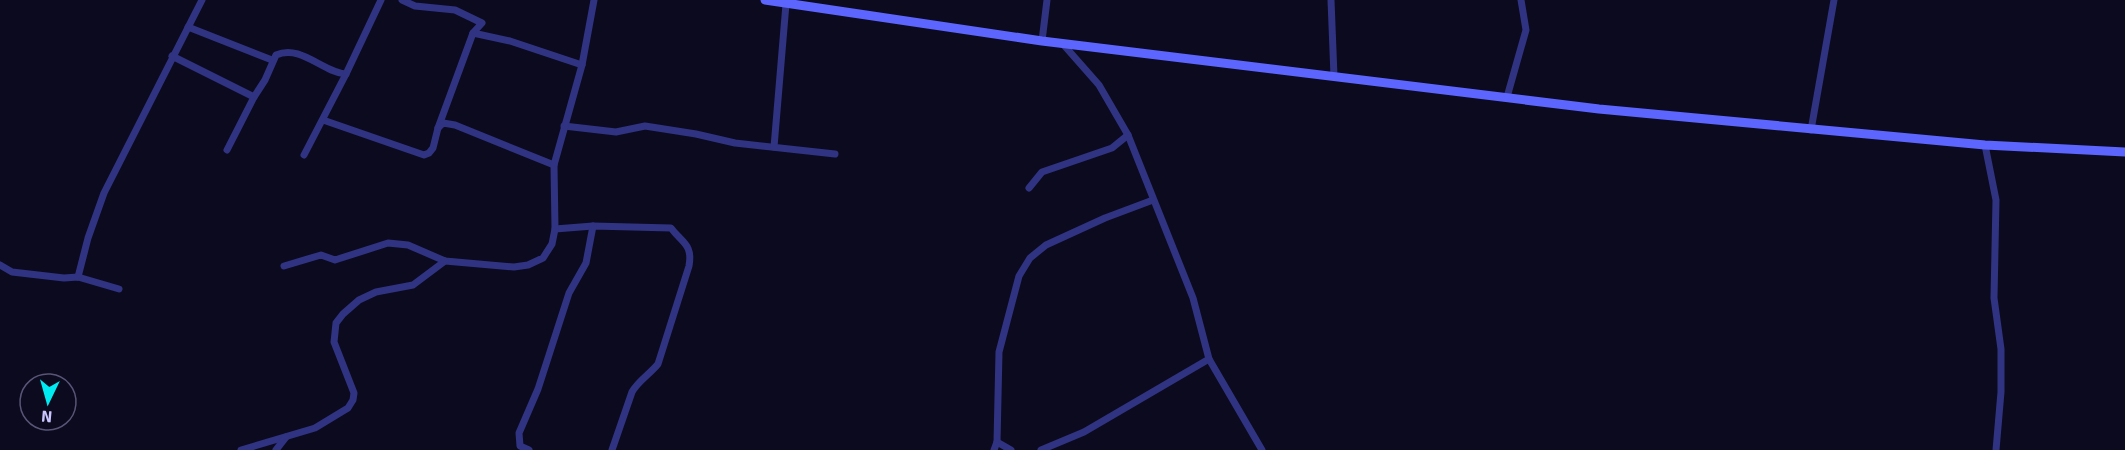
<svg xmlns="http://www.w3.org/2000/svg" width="2125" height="450" font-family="Signika,sans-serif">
<rect width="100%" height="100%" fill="#0c0a1e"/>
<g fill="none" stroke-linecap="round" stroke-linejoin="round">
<g stroke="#303381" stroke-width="7">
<path d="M402 0 415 6 455 10 482 23 473 33 510 41 582 65"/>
<path d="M1331 0 1334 76"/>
<path d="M188 27 272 60"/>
<path d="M1042 41 1047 0"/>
<path d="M1062 43 1099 85 1128 135 1193 298 1209 359 1262 450"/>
<path d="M172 56 254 97"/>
<path d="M1507 97 1526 30 1521 0"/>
<path d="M323 120 424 155 429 153 433 148 438 128 473 33"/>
<path d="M564 126 616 132 645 126 696 134 735 143 835 154"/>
<path d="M438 128 443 123 455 125 554 165"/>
<path d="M1811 130 1834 0"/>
<path d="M1985 145 1996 200 1994 298 2001 349V392L1996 450"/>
<path d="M774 147 786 4"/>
<path d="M227 150 254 97 265 80 276 55C301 44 322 72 346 74"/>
<path d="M304 155 346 74 381 0"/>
<path d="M1029 188 1042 172 1112 148 1128 135"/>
<path d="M555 229 593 226 671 228C682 243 693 244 689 266L658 364C650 374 638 381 632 392L612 450"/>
<path d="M0 265 12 272 64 278 78 277 119 289"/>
<path d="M284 266 321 255 335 260 388 243 408 245 445 261 514 267 528 265 543 258 552 244 555 229 554 165 582 65 594 0"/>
<path d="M78 277 88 238 104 193 202 0"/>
<path d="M997 442 1011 450"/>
<path d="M241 450 315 428 348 408 353 400 354 393 334 342 336 323 343 314 359 300 376 292 413 285 445 261"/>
<path d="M276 450 286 437"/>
<path d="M529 450 520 446 519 433 538 389 569 293 586 263 593 226"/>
<path d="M994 450 997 442 999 352 1019 276 1030 258 1046 245 1105 218 1153 200"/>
<path d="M1041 450 1084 432 1209 359"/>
</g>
<path stroke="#5d65ff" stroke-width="9" d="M765 0 1042 41 1599 109 1985 145 2125 152"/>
</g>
<g transform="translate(48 402) rotate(185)"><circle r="28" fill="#0c0a1e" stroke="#585578" stroke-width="1.5"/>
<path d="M0-4.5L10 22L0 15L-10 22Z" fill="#00ebf1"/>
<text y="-9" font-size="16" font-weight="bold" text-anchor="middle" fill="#c9c6ff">N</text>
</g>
</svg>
